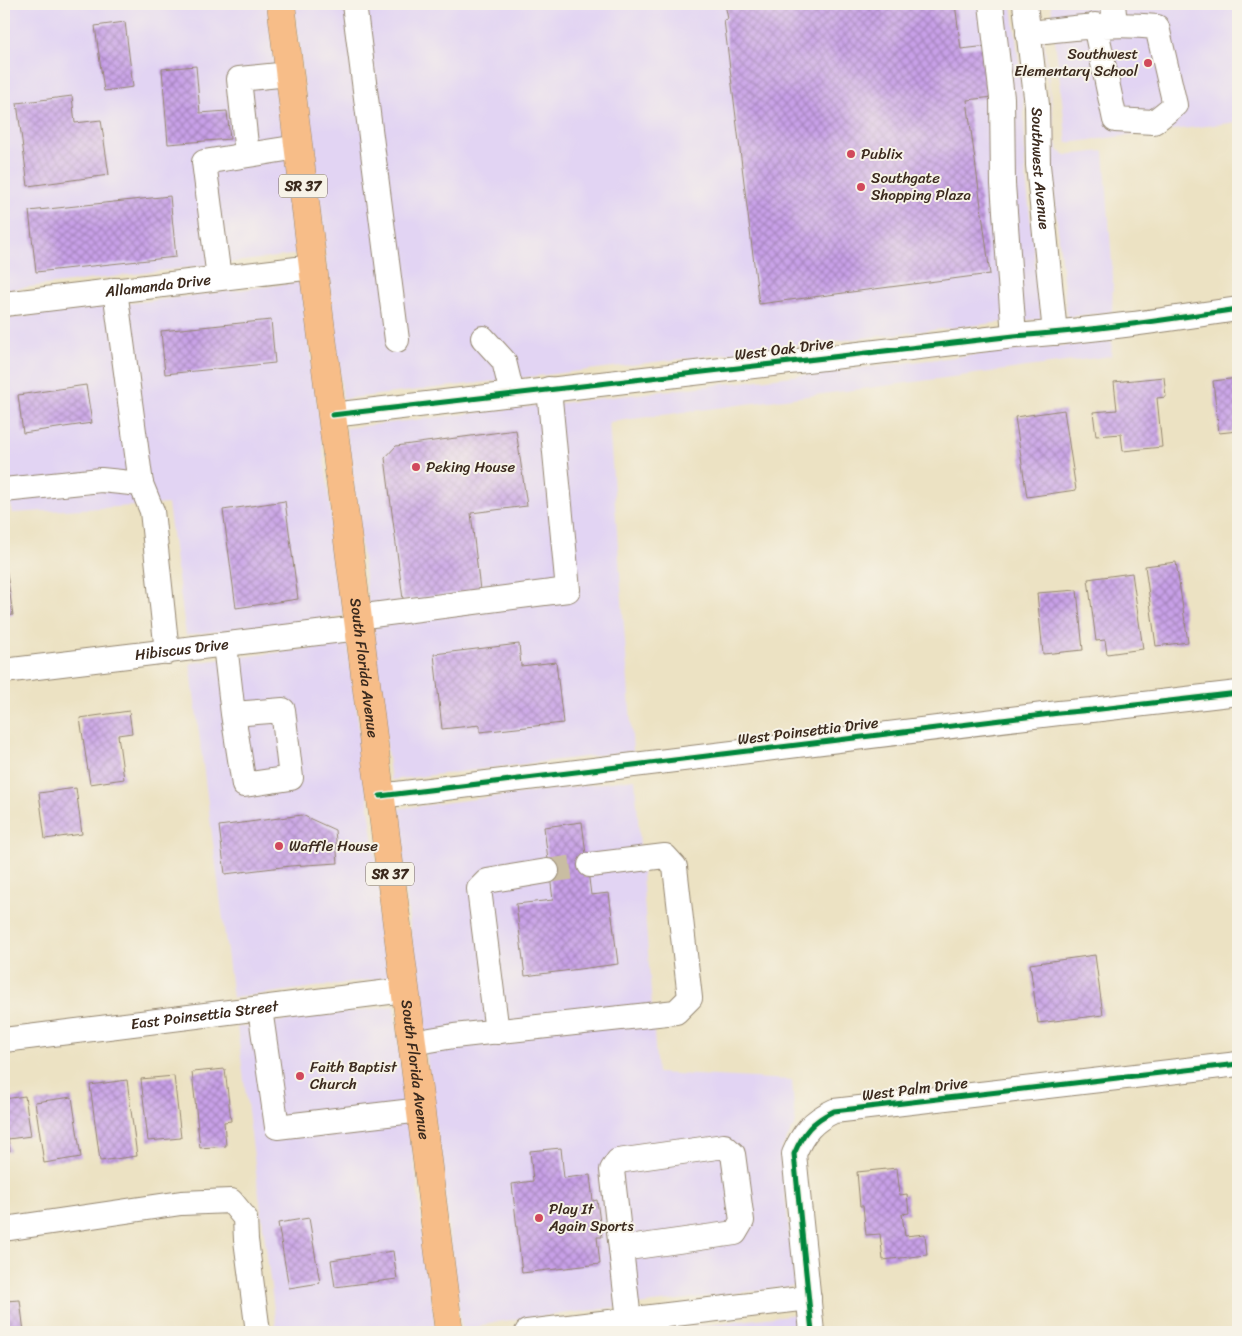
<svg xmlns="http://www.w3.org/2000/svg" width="1242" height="1336" font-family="Sriracha,sans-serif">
<defs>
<pattern id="building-cross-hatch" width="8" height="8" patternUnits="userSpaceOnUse" patternTransform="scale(1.25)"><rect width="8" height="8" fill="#c8a0e8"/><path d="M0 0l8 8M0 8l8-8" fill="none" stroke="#a483bb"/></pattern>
</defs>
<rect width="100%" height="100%" fill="#f7f3e8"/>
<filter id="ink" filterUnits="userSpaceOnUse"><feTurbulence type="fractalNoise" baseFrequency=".02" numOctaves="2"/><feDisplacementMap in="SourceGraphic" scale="10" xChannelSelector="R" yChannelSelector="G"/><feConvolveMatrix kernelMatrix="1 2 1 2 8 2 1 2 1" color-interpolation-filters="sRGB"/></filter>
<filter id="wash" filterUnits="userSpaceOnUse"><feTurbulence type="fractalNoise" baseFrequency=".0096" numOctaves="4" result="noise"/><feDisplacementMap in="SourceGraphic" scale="20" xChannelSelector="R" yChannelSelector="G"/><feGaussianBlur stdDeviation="1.12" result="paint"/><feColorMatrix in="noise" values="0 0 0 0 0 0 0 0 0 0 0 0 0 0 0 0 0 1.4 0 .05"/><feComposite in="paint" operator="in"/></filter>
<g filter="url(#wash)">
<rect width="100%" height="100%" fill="#ece2c3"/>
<g fill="#e2d4f3">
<path d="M4 4H268L299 254 4 290Z"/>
<path d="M294 4H1012L1024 106 1025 167 1041 319 1012 321 731 353 343 399Z"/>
<path d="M1038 4H1040L1056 144 1059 151 1066 155 1104 151 1113 277 1112 312 1067 317 1051 165 1050 103Z"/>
<path d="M1051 4H1238V122L1067 143Z"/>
<path d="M302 282 344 616 186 635 168 504 12 513 4 453V319Z"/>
<path d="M1112 341 1111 356 609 422 633 751 391 780 346 428 1015 350Z"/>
<path d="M348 644 391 977 233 998 190 663Z"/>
<path d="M635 779 657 1073 792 1080 795 1124 782 1148 781 1156 795 1286 493 1322 462 1332 395 809Z"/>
<path d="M394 1006 436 1332H277L237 1027Z"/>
<path d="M798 1314 799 1332H649Z"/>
</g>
<g id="blocks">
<g fill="url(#building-cross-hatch)">
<path d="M725 4H955L961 49 988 46 993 97 967 100 990 274 759 304 724 20 728 19Z"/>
<path d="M125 22 133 87 104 91 95 26Z"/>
<path d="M196 66 200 113 227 111 230 139 168 144 162 69Z"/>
<path d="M72 96 75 123 101 120 109 175 28 186 17 103Z"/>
<path d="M170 196 176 257 36 272 29 211Z"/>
<path d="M271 320 275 363 165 374 161 331Z"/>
<path d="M1164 377 1166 397 1157 398 1162 447 1123 451 1121 434 1096 436 1093 412 1117 410 1114 382Z"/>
<path d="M1238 378V431L1219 433 1213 381Z"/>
<path d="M86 385 92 423 23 433 18 395Z"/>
<path d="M1064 410 1076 490 1027 497 1015 417Z"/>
<path d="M516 430 527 506 471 513 480 590 403 599 385 458 396 446Z"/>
<path d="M285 501 298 599 236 608 223 510Z"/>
<path d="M4 554 13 615 4 616Z"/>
<path d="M1176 562 1188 642 1156 646 1145 566Z"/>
<path d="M1132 573 1143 649 1107 654 1105 640 1096 641 1088 579Z"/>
<path d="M1077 590 1083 650 1043 654 1037 593Z"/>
<path d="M519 644 521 666 556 662 563 723 480 732V725L442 729 434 654Z"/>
<path d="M129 711 132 733 118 735 124 779 90 784 80 718Z"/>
<path d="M76 788 82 834 45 839 39 793Z"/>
<path d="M302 815 335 830 338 863 290 866 225 874 219 826Z"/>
<path d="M582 822 591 895 609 893 618 964 525 976 516 904 553 900 544 827Z"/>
<path d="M1095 955 1103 1015 1038 1023 1030 964Z"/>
<path d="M225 1069 231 1121 224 1122 226 1146 200 1148 192 1072Z"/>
<path d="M174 1076 181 1138 148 1141 141 1079Z"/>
<path d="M127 1080 137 1156 100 1161 90 1085Z"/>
<path d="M25 1096 31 1136 8 1139 10 1151 4 1152V1099Z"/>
<path d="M72 1097 81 1157 44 1163 35 1102Z"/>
<path d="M561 1148 564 1178 590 1175 593 1201 597 1200 602 1237H597L600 1264 522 1273 512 1184 533 1181 530 1151Z"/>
<path d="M897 1168 900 1195 907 1194 909 1213 902 1214 905 1236 925 1234 927 1255 883 1260 880 1234 866 1235 863 1206H860L857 1172Z"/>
<path d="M309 1218 320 1283 289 1288 278 1223Z"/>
<path d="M393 1251 397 1279 335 1287 331 1260Z"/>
<path d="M20 1300 24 1332H4V1301Z"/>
</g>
</g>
</g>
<g filter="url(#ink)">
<use href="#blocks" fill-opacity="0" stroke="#948670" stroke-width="1"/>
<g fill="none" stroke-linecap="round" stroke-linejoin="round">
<path stroke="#c9bda2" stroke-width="24" stroke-dasharray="24 12" stroke-linecap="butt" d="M547 871 590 865"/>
<defs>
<g id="minor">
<path d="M354 4 397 340"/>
<path d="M991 4 1002 98 1003 184 1014 336"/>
<path id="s1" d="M1025 4 1037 105 1038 165 1055 333"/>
<path d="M1113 4 1115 24"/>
<path d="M1028 33C1074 28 1111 22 1157 27L1175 105 1154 122 1115 120 1095 25"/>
<path d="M247 154 239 79 289 74"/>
<path d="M219 278 204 162 298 147"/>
<path d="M115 290 141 484"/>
<path id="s2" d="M4 304 313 267"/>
<path d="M483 338 504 361 512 394"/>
<path d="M332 415 1014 336C1089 331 1164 320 1238 309"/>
<path d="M4 490 101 480 141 484 152 511 167 652"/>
<path d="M357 617 568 590 549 389"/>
<path d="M225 645 233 714 244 785 291 778 283 710 233 714"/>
<path id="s3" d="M4 671 359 628"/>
<path d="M380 796 1059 713 1092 710 1238 693"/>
<path d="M260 1009 277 1127 421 1110"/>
<path d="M497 1032 479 889 487 881 547 871"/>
<path id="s4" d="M4 1040 405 990"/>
<path d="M412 1043 454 1036 676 1012 690 998 675 867 665 856 590 865"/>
<path d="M4 1229 181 1203 231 1201 245 1218 246 1240 258 1332"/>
<path d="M621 1249 735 1233 742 1221 733 1154 724 1146 618 1161 612 1170 629 1320"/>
<path d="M527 1332 809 1298"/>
<path d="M812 1332 794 1154C803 1133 812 1121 834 1111L1238 1064"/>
</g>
<g id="major">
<path id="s5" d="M281 4 313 267 449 1332"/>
</g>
</defs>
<use href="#minor" stroke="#948670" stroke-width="26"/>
<use href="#major" stroke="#948670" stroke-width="29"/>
<use href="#minor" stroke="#fff" stroke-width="24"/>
<use href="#major" stroke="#f7bd88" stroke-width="28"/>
<defs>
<g id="cycleway">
<path d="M332 415 1014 336C1089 331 1164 320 1238 309"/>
<path d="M380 796 1059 713 1092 710 1238 693"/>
<path d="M812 1332 794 1154C803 1133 812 1121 834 1111L1238 1064"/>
</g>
</defs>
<use href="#cycleway" stroke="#f7f3e8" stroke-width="8"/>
<use href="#cycleway" stroke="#00873e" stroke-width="5"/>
</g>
</g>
<g fill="#d1495b" stroke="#f7f3e8" stroke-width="2">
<circle cx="1148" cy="63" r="5"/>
<circle cx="851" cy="154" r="5"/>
<circle cx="861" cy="187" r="5"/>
<circle cx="416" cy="467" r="5"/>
<circle cx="279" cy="846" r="5"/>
<circle cx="300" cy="1076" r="5"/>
<circle cx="539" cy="1218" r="5"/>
</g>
<g text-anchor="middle" stroke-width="4" stroke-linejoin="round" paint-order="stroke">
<g fill="#f7f3e8" stroke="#73665b" stroke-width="1">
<rect x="279" y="174.5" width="48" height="23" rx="4"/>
<rect x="366" y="862.5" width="48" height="23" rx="4"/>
</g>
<g font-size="14" font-weight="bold" fill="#3b2a1e">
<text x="303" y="191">SR 37</text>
<text x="390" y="879">SR 37</text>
</g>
<g font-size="15" fill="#3b2a1e" stroke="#f7f3e8" text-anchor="start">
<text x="1138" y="59" text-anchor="end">Southwest<tspan x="1138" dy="17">Elementary School</tspan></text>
<text x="861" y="159">Publix</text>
<text x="871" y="183">Southgate<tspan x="871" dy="17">Shopping Plaza</tspan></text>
<text x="426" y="472">Peking House</text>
<text x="289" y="851">Waffle House</text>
<text x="310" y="1072">Faith Baptist<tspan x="310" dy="17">Church</tspan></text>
<text x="549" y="1214">Play It<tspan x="549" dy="17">Again Sports</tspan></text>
</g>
<g font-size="15" fill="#3b2a1e" stroke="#f7f3e8">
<text dy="5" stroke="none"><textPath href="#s1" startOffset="165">Southwest Avenue</textPath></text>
<text dy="5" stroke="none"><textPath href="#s2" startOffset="155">Allamanda Drive</textPath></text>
<text transform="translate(784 349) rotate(-7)" y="5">West Oak Drive</text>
<text dy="5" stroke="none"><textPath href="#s3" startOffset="179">Hibiscus Drive</textPath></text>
<text dy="5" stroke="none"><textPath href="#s5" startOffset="669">South Florida Avenue</textPath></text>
<text transform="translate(808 731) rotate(-7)" y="5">West Poinsettia Drive</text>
<text dy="5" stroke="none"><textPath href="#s4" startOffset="202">East Poinsettia Street</textPath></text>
<text dy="5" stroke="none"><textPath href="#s5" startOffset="1074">South Florida Avenue</textPath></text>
<text transform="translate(915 1089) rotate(-7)" y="5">West Palm Drive</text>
</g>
</g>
<rect width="1242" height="1336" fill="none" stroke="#f7f3e8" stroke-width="20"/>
</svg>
